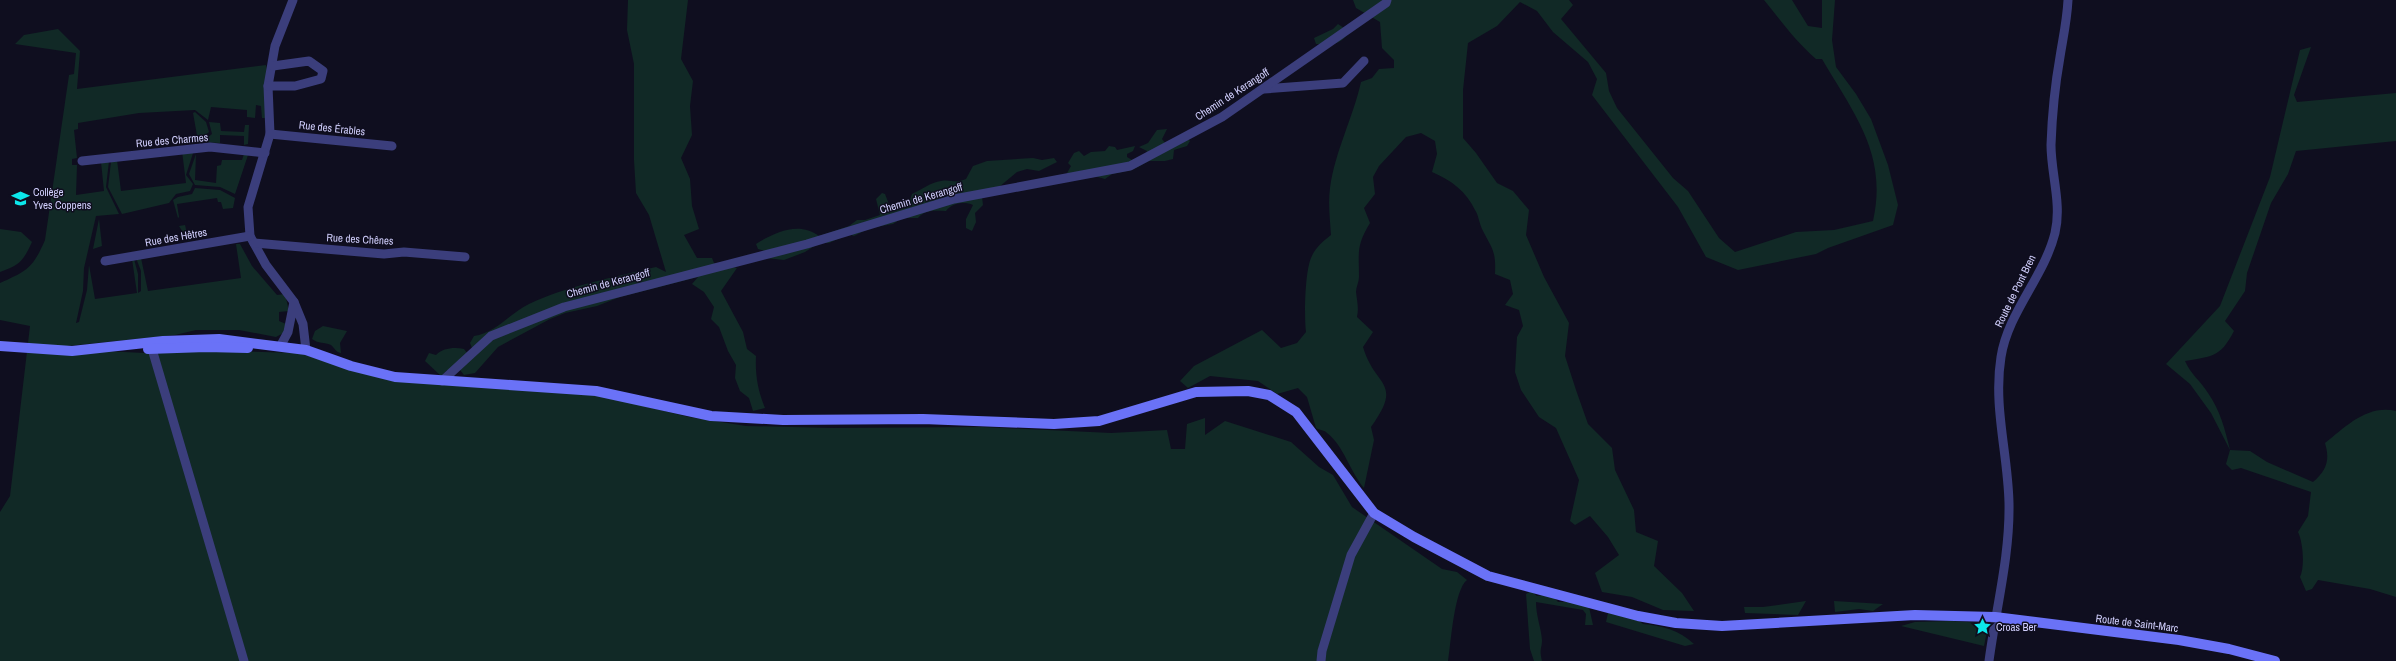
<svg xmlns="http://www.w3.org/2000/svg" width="2396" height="661" font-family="'Archivo Narrow',sans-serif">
<rect width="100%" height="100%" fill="#0f0e1f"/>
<g fill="#112926">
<path d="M628 0H688L681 59 693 81 690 106 692 135 681 158 690 179 692 206 699 229 684 235 697 258H712L714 263 737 268 721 291 743 332 747 349 756 356C755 375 758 391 765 408L753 411 749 398 740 391 735 378 736 365 728 351 719 327 711 319 714 307 704 292 692 284 698 277 620 297 597 306 565 313 550 319 498 347 475 373 464 375 460 370H447L441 376 425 361 429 353 436 355C443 348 454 347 464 349L467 353 472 348 470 343 474 336C496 333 510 313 529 304 566 286 616 277 656 267L666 272 649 215 636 193 634 160V64L627 30Z"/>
<path d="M1353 0H1569L1573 5 1561 19 1606 73 1609 91 1617 108 1673 178 1688 191 1719 238 1735 252 1796 232 1834 230 1873 221C1888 154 1854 114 1822 59H1816C1796 42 1781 21 1764 0H1792L1808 26 1822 28V0H1835L1832 40 1836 67 1856 94 1871 119 1888 165 1898 205 1893 225 1828 248 1816 254 1738 270 1706 257 1678 207 1592 95 1597 79 1588 62 1553 32 1537 11 1520 2 1497 26 1468 43 1463 90V138L1476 153 1497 183 1513 191 1529 210 1526 235 1544 277 1569 323 1565 356 1576 390 1588 424 1612 448 1615 470 1634 510 1636 532 1658 541 1654 566 1682 593 1694 611 1663 610 1632 597 1602 592 1595 573 1619 555 1608 537 1590 516 1575 525 1570 521 1579 480 1556 428 1539 417 1521 390 1515 372 1517 337 1523 326 1519 310 1505 305 1513 294 1510 280 1495 274C1496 252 1493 250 1483 231 1479 224 1479 216 1475 210 1466 191 1451 180 1432 172L1437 154 1435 141 1421 133 1406 137 1379 166 1373 177 1375 194 1364 208 1370 223C1356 246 1359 252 1359 277 1359 282 1356 287 1356 292 1357 301 1359 308 1357 317L1373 332 1363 347C1375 388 1404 381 1371 427L1374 440 1364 488C1350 472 1344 446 1327 433 1325 430 1319 430 1316 428L1307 397 1298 388 1277 394 1258 381 1210 376 1188 388 1180 381 1194 366 1262 330 1281 348 1297 343 1306 332C1304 316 1305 272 1311 258 1315 248 1323 241 1331 235 1330 219 1328 204 1330 188 1335 151 1353 118 1361 82L1372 78 1379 69 1394 68V60L1382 48 1380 22 1356 8Z"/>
<path d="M1338 24 1344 28 1346 36C1337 47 1328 44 1316 44L1314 38 1333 29Z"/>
<path d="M58 29 80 51 77 89 266 65 267 70 265 118H262L261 106 256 105 255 118 247 117V110L211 107 208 120 195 110 139 113 78 123V129L74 130 77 158 72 159V165H77L76 195 104 191 101 162 109 161 106 187 119 214 96 216 84 268 83 291 76 323 79 322 87 290 89 265 95 299 137 293 132 259H134L138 274V293L141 291V271L136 258H141L148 291 241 278 236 244H240L252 266 277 295 285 294 289 311 279 312V321L286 324 285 332 276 337 239 330H196L175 335 67 346 103 351 144 353 202 350 298 353 352 369 594 394 689 417 746 426 832 428 982 427 1111 433 1167 430 1171 449H1185L1187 424 1205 418V435L1225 421 1291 442 1319 467 1333 475 1352 507 1442 569 1457 572 1467 580C1454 590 1451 643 1448 661H0V512L10 496 30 326 0 320V283C27 271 33 268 45 240L69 75 74 74 76 53 15 44 24 35Z"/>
<path d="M2311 47 2294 95 2297 102 2396 93V141L2296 151 2288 174 2271 203 2247 273 2245 291 2225 321 2234 331C2220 358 2212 356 2185 361 2191 375 2200 380 2208 393 2220 410 2225 429 2230 450L2250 451 2267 462 2313 482C2327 470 2330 460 2325 443 2346 426 2368 404 2396 411V597L2370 589 2318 580 2312 589 2306 591 2300 577C2305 567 2303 542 2298 532L2308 516 2311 492 2241 468 2232 470 2226 464 2230 450 2211 413 2190 384 2166 364 2220 306 2270 177 2300 50Z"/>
<path d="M195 112 206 122 209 132 198 141 193 113Z"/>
<path d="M209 122 220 123 221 131 244 132 245 125H249L248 144 244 145V136L220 135V143L202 142 212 134Z"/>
<path d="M1167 129 1162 139 1165 143 1182 135 1190 141 1187 146 1174 150 1173 159 1165 161H1149L1132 170 1112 174 1105 179 1091 175H1066L1071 166 1068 163 1074 153 1079 151 1084 156 1091 152 1105 151 1109 146 1115 147 1117 150 1135 146 1133 151 1127 154V157L1132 160 1145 155 1147 151 1139 147 1148 143 1157 130Z"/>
<path d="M194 150 186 175 193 184 190 191 176 194 169 203 122 214 108 187 111 162 117 160 121 191 186 183 182 151Z"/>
<path d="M196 154 195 180 216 183 217 166 221 165 222 160H242L244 154 248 155 235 194 220 187 195 185 189 174Z"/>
<path d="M1033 158 1042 160 1054 158 1057 162 1039 171 1027 169 1017 172 999 187 982 197 983 205 975 213 976 222 972 231 966 228V219L973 205C964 201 952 203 946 211 935 211 926 209 918 218H902L893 224 870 228 854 236 849 234 829 243H819L805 252 784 260 766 258 765 251 758 249 756 244C775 232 799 221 819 236L849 226 857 220H865L880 215 876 199 882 193 885 194 890 207 897 208 909 203 912 194C921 190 931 182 941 181 951 179 955 184 966 179L973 166 987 161Z"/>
<path d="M195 188 220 190 235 198 233 208 223 209 221 202H218L217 198 177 204 179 217 178 218 173 200 178 197 192 194Z"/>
<path d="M99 219 102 246 93 249Z"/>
<path d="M185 225 189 242 179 226Z"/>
<path d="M0 229 21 232 32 242C23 261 20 265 0 272Z"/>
<path d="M323 326 347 331 340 343 341 353C335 352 335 348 331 345 324 342 319 344 312 339L315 331Z"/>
<path d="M1531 591 1537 596C1546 594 1552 594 1558 602H1572L1589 607 1593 625H1585L1586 614 1583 610 1536 602C1536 616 1541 627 1542 640 1542 649 1539 648 1542 661H1534L1530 649 1526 594Z"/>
<path d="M1806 601 1798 615 1745 613 1744 607H1763Z"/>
<path d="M1834 601 1883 604 1873 611 1859 609 1835 612Z"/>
<path d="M1608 613 1638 620 1643 624C1663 626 1679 630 1694 644L1685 646 1606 622Z"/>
<path d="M1951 621 1984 623 1988 626 1984 646 1901 626 1915 622Z"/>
</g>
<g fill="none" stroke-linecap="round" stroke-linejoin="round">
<g stroke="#3b3e7c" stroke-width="9">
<path d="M293 0 275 46 268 86 270 134 248 207 250 236 266 265 294 302"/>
<path d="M268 86H295L321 79 323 71 309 61 273 66"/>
<path d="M1264 89 1343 83 1364 61"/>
<path d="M270 134 392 146"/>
<path d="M82 161 210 147 265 153"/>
<path d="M254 243 384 254 404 252 465 257"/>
<path d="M105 261 250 236"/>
<path d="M281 345 288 332 294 302 303 324 306 350"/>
<path d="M152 349 244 661"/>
<path d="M442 381 491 336 564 307 807 244 954 199 1130 166 1222 117 1386 3 1387 0"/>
<path d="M1321 661 1322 651 1351 555 1374 513"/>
<path d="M1989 661C1996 608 2010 556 2009 503 2008 454 1993 406 2001 357 2008 312 2044 277 2055 233 2062 204 2051 174 2051 145 2052 116 2055 85 2060 57 2063 38 2067 20 2068 0"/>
</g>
<g stroke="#6a72f7" stroke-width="10">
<path d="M0 346 72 351 163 341 219 339 306 350 351 366 395 377 596 391 711 416 783 420 923 419 1054 424 1099 421 1196 392 1248 391 1269 395 1296 412 1374 513 1414 537 1488 576 1638 616 1676 623 1722 626 1915 615 1995 617 2179 640 2229 649 2275 661"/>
<path d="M148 349 206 347 248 348"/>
</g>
</g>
<defs>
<symbol id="school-bare" viewBox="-9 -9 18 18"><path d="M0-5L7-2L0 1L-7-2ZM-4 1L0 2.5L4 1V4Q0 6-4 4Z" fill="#0ce7eb" stroke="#0f0e1f" stroke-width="2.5" paint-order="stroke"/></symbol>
<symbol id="sight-bare" viewBox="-9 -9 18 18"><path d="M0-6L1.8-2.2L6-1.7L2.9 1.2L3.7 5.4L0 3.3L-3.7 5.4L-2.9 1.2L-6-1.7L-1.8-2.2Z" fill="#0ce7eb" stroke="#0f0e1f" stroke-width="2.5" paint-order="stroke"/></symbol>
</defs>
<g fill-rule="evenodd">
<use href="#school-bare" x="8" y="186" width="25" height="25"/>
<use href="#sight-bare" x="1970" y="614" width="25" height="25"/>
</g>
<g text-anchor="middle" stroke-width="3" stroke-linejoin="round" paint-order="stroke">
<g font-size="11" fill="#d0cefc" stroke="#0f0e1f">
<text transform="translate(1232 94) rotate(-33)" y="4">Chemin de Kerangoff</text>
<text transform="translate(332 128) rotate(6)" y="4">Rue des Érables</text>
<text transform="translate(172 140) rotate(-5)" y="4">Rue des Charmes</text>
<text transform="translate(921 198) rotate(-16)" y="4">Chemin de Kerangoff</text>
<text transform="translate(176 237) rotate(-10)" y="4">Rue des Hêtres</text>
<text transform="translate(360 239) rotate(3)" y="4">Rue des Chênes</text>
<text transform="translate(608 283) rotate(-15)" y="4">Chemin de Kerangoff</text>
<text transform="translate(2015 291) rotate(-64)" y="4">Route de Pont Bren</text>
<text transform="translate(2137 623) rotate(7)" y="4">Route de Saint-Marc</text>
</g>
<g font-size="11" fill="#d0cefc" stroke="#0f0e1f" text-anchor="start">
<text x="33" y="196">Collège<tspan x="33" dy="13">Yves Coppens</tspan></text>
<text x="1996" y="631">Croas Ber</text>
</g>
</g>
</svg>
